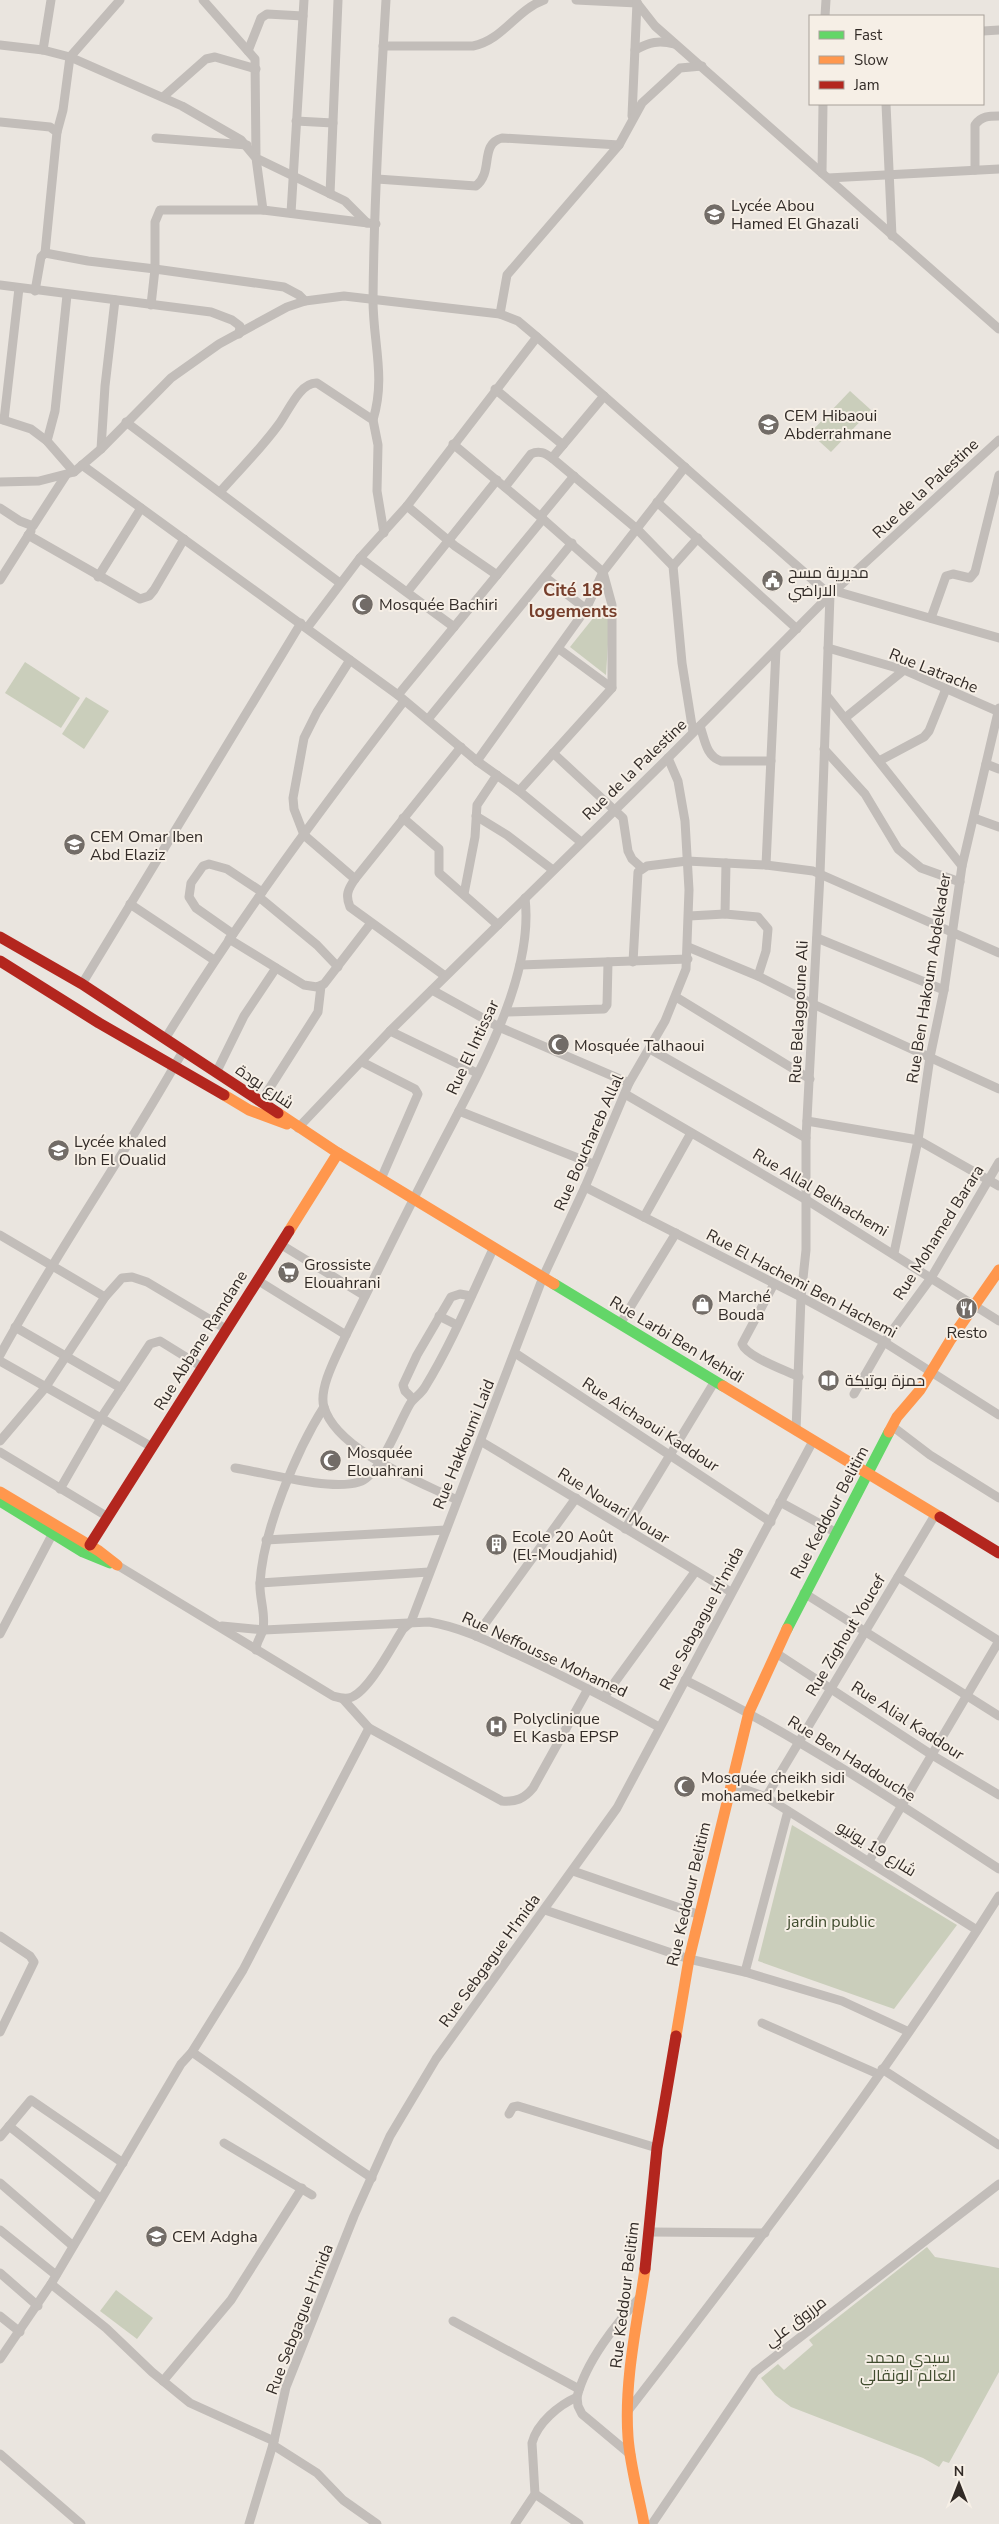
<svg xmlns="http://www.w3.org/2000/svg" width="999" height="2524" font-family="'Nunito Sans',Cairo,sans-serif">
<rect width="100%" height="100%" fill="#eae5df"/>
<g fill="#cacebb">
<path d="M850 391 871 410 831 452 810 433Z"/>
<path d="M602 607 610 613 606 675 570 647Z"/>
<path d="M25 662 80 698 61 728 5 693Z"/>
<path d="M86 697 109 711 84 749 62 734Z"/>
<path d="M792 1825 957 1925 894 2009 758 1961Z"/>
<path d="M927 2247 935 2257 999 2268V2372L949 2463 943 2461 939 2467 923 2458 791 2407 775 2395 761 2378 778 2364 784 2370 813 2345 809 2340Z"/>
<path d="M116 2290 153 2318 137 2339 100 2311Z"/>
</g>
<g fill="none" stroke-linecap="round" stroke-linejoin="round">
<g stroke="#c2bdb9" stroke-width="9">
<path d="M203 0 255 59 256 158 345 201 367 223"/>
<path d="M576 0 637 3"/>
<path d="M637 3 655 26 999 329"/>
<path d="M825 16 826 0"/>
<path d="M983 31 999 30"/>
<path d="M0 45 43 50 70 57 182 106 241 140 256 158 263 210"/>
<path d="M383 46H473C503 40 516 10 544 0"/>
<path d="M43 50 51 0"/>
<path d="M635 50C650 42 658 40 675 44"/>
<path d="M248 51 261 18 267 14 303 16"/>
<path d="M163 97 206 59 215 57 256 69"/>
<path d="M886 104 892 236"/>
<path d="M632 116 637 2"/>
<path d="M296 121 333 123"/>
<path d="M0 122 50 127 57 132 45 253"/>
<path d="M57 132 63 110 70 57 120 0"/>
<path d="M156 138 247 145"/>
<path d="M975 170V125C981 116 989 116 999 116"/>
<path d="M822 173 823 104"/>
<path d="M828 178 999 169"/>
<path d="M377 179 476 186C494 172 479 144 502 138L619 145"/>
<path d="M330 194 338 0"/>
<path d="M291 213 304 0"/>
<path d="M0 285 211 312 232 320 240 326 239 334"/>
<path d="M35 291 41 257 45 253 88 261 155 269V222L160 210H263L376 224"/>
<path d="M151 305 155 269 284 287 299 295 305 301"/>
<path d="M500 314 507 275 619 145 642 103 680 68 702 66"/>
<path d="M495 389 563 445"/>
<path d="M604 396 552 458 637 529 673 566 682 663 693 732"/>
<path d="M0 419 31 429 47 441 74 472"/>
<path d="M4 420 19 288"/>
<path d="M373 420C386 377 373 343 373 300 374 200 380 100 386 0"/>
<path d="M126 422 340 583"/>
<path d="M47 441 55 411 67 295"/>
<path d="M101 449 105 386 115 300"/>
<path d="M82 465 398 695 477 761 519 791 581 842"/>
<path d="M0 482 39 481 74 472 101 449 171 378 219 344 287 307 305 301 344 296 500 314 518 321 537 337 830 595"/>
<path d="M505 487 531 454C539 450 545 453 552 458"/>
<path d="M220 492C240 469 261 449 279 424 288 412 300 382 317 383L373 420 378 445 377 491 384 533"/>
<path d="M657 502 797 629"/>
<path d="M407 506 455 546 497 575"/>
<path d="M0 508 20 521 33 526 66 475"/>
<path d="M541 516 574 476"/>
<path d="M28 535 140 599 149 596 154 590 184 539"/>
<path d="M360 558 454 627"/>
<path d="M673 566 698 538"/>
<path d="M98 577 141 508"/>
<path d="M545 577 586 609"/>
<path d="M0 580 31 531"/>
<path d="M408 591 497 480"/>
<path d="M835 591 999 638"/>
<path d="M931 618 946 576 953 574 970 578 975 572 999 475"/>
<path d="M307 628 360 558 407 506 537 337"/>
<path d="M828 648 904 670 999 712"/>
<path d="M559 649 612 688"/>
<path d="M350 660 317 712 304 738 293 798 294 809 304 835 355 879"/>
<path d="M398 695 543 519 453 444"/>
<path d="M827 696 962 866"/>
<path d="M429 718 572 543"/>
<path d="M845 718 904 670"/>
<path d="M700 726C705 740 706 756 721 761H771"/>
<path d="M824 749 865 794 898 849 921 868 960 882"/>
<path d="M553 753 623 818 628 851 632 859 642 868"/>
<path d="M477 761 586 609 603 572 685 467"/>
<path d="M879 761 924 737 929 731 946 689"/>
<path d="M986 764 999 769"/>
<path d="M519 791 612 688V605L603 572 543 519"/>
<path d="M476 816 507 835 553 870"/>
<path d="M403 818 439 849V873L498 925"/>
<path d="M974 818 999 827"/>
<path d="M726 863 725 914 758 917 768 929 766 951 758 976"/>
<path d="M766 865 776 650"/>
<path d="M464 894 475 837 477 805 497 775"/>
<path d="M259 897 317 945 338 967"/>
<path d="M130 904 214 960"/>
<path d="M689 916 725 914"/>
<path d="M233 934 196 908 189 897 191 883 203 866 209 864 227 869 262 892"/>
<path d="M817 938 944 990"/>
<path d="M229 939 304 985 317 987 324 984 371 923"/>
<path d="M688 947 758 976 813 1004 999 1089"/>
<path d="M633 962 638 872 647 866 687 861 766 865 813 871 999 953"/>
<path d="M520 965 688 959"/>
<path d="M445 976 350 907C345 895 348 889 355 879L461 747"/>
<path d="M82 984 301 623"/>
<path d="M432 990 499 1027 629 1083"/>
<path d="M676 997 810 1079"/>
<path d="M506 1012 604 1009 607 1005 608 962"/>
<path d="M390 1031 477 1073"/>
<path d="M165 1039C237 922 320 810 404 701"/>
<path d="M650 1049 806 1138"/>
<path d="M362 1062 415 1089 418 1094 381 1179"/>
<path d="M216 1073 244 1016 276 968"/>
<path d="M625 1094 805 1199 999 1321"/>
<path d="M262 1100 318 1012 321 986"/>
<path d="M459 1111 593 1164"/>
<path d="M807 1121 918 1140 999 1186"/>
<path d="M298 1128 390 1031 668 758 830 595 999 440"/>
<path d="M585 1187 801 1297 884 1342 999 1415"/>
<path d="M644 1217 691 1133"/>
<path d="M0 1235 105 1297"/>
<path d="M280 1244 365 1296"/>
<path d="M894 1253 918 1140 930 1057 944 990 962 866 999 708"/>
<path d="M257 1280 346 1335"/>
<path d="M774 1284 742 1344C747 1357 785 1370 799 1377"/>
<path d="M439 1316 457 1325"/>
<path d="M620 1324 676 1233"/>
<path d="M15 1327 121 1388"/>
<path d="M515 1353 771 1522"/>
<path d="M0 1355C57 1251 125 1155 183 1051"/>
<path d="M0 1361 152 1447"/>
<path d="M854 1394 884 1342 931 1278 999 1162"/>
<path d="M413 1399 405 1391 403 1385 417 1355 451 1297 460 1294 471 1296"/>
<path d="M892 1426 930 1455 999 1498"/>
<path d="M796 1431 801 1297 806 1250V1138L820 874 830 595"/>
<path d="M0 1441 45 1388 105 1297 122 1278 132 1277 147 1282 226 1329"/>
<path d="M482 1442 731 1592"/>
<path d="M0 1452 108 1517"/>
<path d="M235 1468C266 1473 330 1491 359 1482 380 1476 398 1424 410 1404 414 1398 421 1394 425 1387 452 1343 472 1294 494 1247"/>
<path d="M60 1489 101 1418 150 1344 160 1341 202 1367"/>
<path d="M457 1500C419 1481 337 1451 324 1407 318 1388 338 1353 346 1335 375 1276 404 1217 434 1159 471 1086 535 981 525 898"/>
<path d="M780 1502 835 1532"/>
<path d="M625 1529 715 1381"/>
<path d="M266 1540 446 1530"/>
<path d="M117 1565 333 1696C340 1698 346 1700 352 1697 370 1689 392 1646 403 1629L411 1622 543 1277 585 1187 629 1083 665 1021 686 969 689 890 685 821 678 781 668 758"/>
<path d="M898 1577 999 1641"/>
<path d="M260 1583 429 1572"/>
<path d="M804 1593 999 1716"/>
<path d="M222 1626 264 1630 429 1622C460 1627 488 1641 516 1654 564 1676 612 1701 659 1727"/>
<path d="M0 1634 53 1533"/>
<path d="M476 1636 576 1498"/>
<path d="M256 1650C256 1641 262 1636 263 1629 266 1614 259 1597 260 1583 263 1531 296 1451 324 1407"/>
<path d="M776 1653 932 1755 999 1795"/>
<path d="M685 1680C795 1735 897 1802 999 1869"/>
<path d="M604 1697 695 1572"/>
<path d="M343 1699 369 1728 502 1801C516 1802 524 1799 533 1788L588 1689"/>
<path d="M730 1784 766 1797 977 1930"/>
<path d="M766 1797 935 1515"/>
<path d="M869 1861 999 1641"/>
<path d="M573 1871 700 1915"/>
<path d="M545 1910 689 1959 745 1972 842 2001 907 2031"/>
<path d="M0 1936 30 1956 34 1962 0 2032"/>
<path d="M745 1972 788 1811"/>
<path d="M762 2023 878 2074"/>
<path d="M192 2052C252 2094 311 2138 372 2178"/>
<path d="M882 2069 999 2145"/>
<path d="M509 2114 513 2107 518 2106 657 2148"/>
<path d="M9 2126 101 2199"/>
<path d="M0 2137 31 2100 123 2163"/>
<path d="M224 2143 312 2195"/>
<path d="M0 2183 73 2246"/>
<path d="M0 2230 56 2275"/>
<path d="M650 2232 765 2233"/>
<path d="M0 2273 38 2306"/>
<path d="M51 2284 106 2328 152 2372 190 2403 274 2441"/>
<path d="M0 2316 20 2332"/>
<path d="M453 2321 579 2389"/>
<path d="M0 2359 51 2284 181 2064 192 2052 243 1970 369 1728"/>
<path d="M163 2381 231 2300 302 2188"/>
<path d="M627 2412C757 2244 886 2075 999 1896"/>
<path d="M273 2445 317 2473 343 2500 377 2524"/>
<path d="M0 2454 81 2524"/>
<path d="M631 2455 582 2414 578 2406 577 2397C586 2361 616 2324 641 2296"/>
<path d="M535 2494 579 2524"/>
<path d="M249 2524 274 2441 286 2387 354 2216 390 2136 436 2059 617 1808 813 1441"/>
<path d="M515 2524 535 2494 532 2443C537 2423 559 2405 577 2397"/>
<path d="M652 2524 755 2372 999 2184"/>
</g>
<g stroke="#63d668" stroke-width="11">
<path d="M554 1284 723 1386"/>
<path d="M0 1501 83 1552 110 1563"/>
<path d="M787 1629 889 1432"/>
</g>
<g stroke="#ff974d" stroke-width="11">
<path d="M224 1095 249 1110 287 1124"/>
<path d="M278 1113 338 1153 554 1284"/>
<path d="M289 1231 338 1153"/>
<path d="M723 1386 940 1517"/>
<path d="M889 1432 897 1417 920 1390 951 1339 999 1270"/>
<path d="M0 1492 99 1551 117 1565"/>
<path d="M676 2036 689 1959 749 1712 787 1629"/>
<path d="M644 2524C639 2496 630 2466 628 2437 624 2381 637 2324 645 2269"/>
</g>
<g stroke="#b3261e" stroke-width="11">
<path d="M0 937 82 984 278 1113"/>
<path d="M0 961 99 1023 224 1095"/>
<path d="M940 1517 999 1553"/>
<path d="M90 1545 289 1231"/>
<path d="M645 2269 657 2148 676 2036"/>
</g>
</g>
<defs>
<symbol id="school-disc" viewBox="-11 -11 22 22"><circle r="9.5" fill="#726c67" stroke="#f6efe6"/><path d="M0-5L7-2L0 1L-7-2ZM-4 1L0 2.5L4 1V4Q0 6-4 4Z" fill="#fff"/></symbol>
<symbol id="civic-disc" viewBox="-11 -11 22 22"><circle r="9.5" fill="#726c67" stroke="#f6efe6"/><path d="M-.6-6.5H3V-4.5H.6V-3L4-1V1h2V6H-6V1h2V-1L-.6-3ZM-1.2 2.5V6h2.4V2.5Z" fill="#fff"/></symbol>
<symbol id="mosque-disc" viewBox="-11 -11 22 22"><circle r="9.5" fill="#726c67" stroke="#f6efe6"/><path d="M3.5-4.9A6 6 0 1 0 3.5 4.9A5 5 0 1 1 3.5-4.9Z" fill="#fff"/></symbol>
<symbol id="supermarket-disc" viewBox="-11 -11 22 22"><circle r="9.5" fill="#726c67" stroke="#f6efe6"/><path d="M-6-5.5h2.5l.6 2H6L4.5 2H-2.5L-4.4-4H-6ZM-1.5 3.2a1.3 1.3 0 1 0 .1 0ZM3 3.2a1.3 1.3 0 1 0 .1 0Z" fill="#fff"/></symbol>
<symbol id="shop-disc" viewBox="-11 -11 22 22"><circle r="9.5" fill="#726c67" stroke="#f6efe6"/><path d="M-5-2.5h2.3a2.7 3.5 0 0 1 5.4 0H5L5.5 6h-11ZM-1.5-2.5h3a1.5 2.3 0 0 0-3 0Z" fill="#fff"/></symbol>
<symbol id="restaurant-disc" viewBox="-11 -11 22 22"><circle r="9.5" fill="#726c67" stroke="#f6efe6"/><path d="M-5-6h1v4h1v-4h1v4h1v-4h1v5L-1.5 .5V6h-2V.5L-5-1ZM5-6V6H3V1.5H1.5Q1.5-4 5-6Z" fill="#fff"/></symbol>
<symbol id="library-disc" viewBox="-11 -11 22 22"><circle r="9.5" fill="#726c67" stroke="#f6efe6"/><path d="M-6-4Q-3-5.5-.7-3.5V5Q-3 3-6 4ZM6-4Q3-5.5 .7-3.5V5Q3 3 6 4Z" fill="#fff"/></symbol>
<symbol id="building-disc" viewBox="-11 -11 22 22"><circle r="9.5" fill="#726c67" stroke="#f6efe6"/><path d="M-4-6H4V6H1V3H-1V6H-4ZM-2.5-4.3h1.7v1.8h-1.7ZM.8-4.3h1.7v1.8H.8ZM-2.5-1h1.7V.8h-1.7ZM.8-1h1.7V.8H.8Z" fill="#fff"/></symbol>
<symbol id="hospital-disc" viewBox="-11 -11 22 22"><circle r="9.5" fill="#726c67" stroke="#f6efe6"/><path d="M-5-5h3v3.5h4V-5h3V5h-3V1.5h-4V5h-3Z" fill="#fff"/></symbol>
</defs>
<g fill-rule="evenodd">
<use href="#school-disc" x="702" y="202" width="25" height="25"/>
<use href="#school-disc" x="756" y="412" width="25" height="25"/>
<use href="#civic-disc" x="760" y="568" width="25" height="25"/>
<use href="#mosque-disc" x="350" y="592" width="25" height="25"/>
<use href="#school-disc" x="62" y="832" width="25" height="25"/>
<use href="#mosque-disc" x="546" y="1032" width="25" height="25"/>
<use href="#school-disc" x="46" y="1138" width="25" height="25"/>
<use href="#supermarket-disc" x="276" y="1260" width="25" height="25"/>
<use href="#shop-disc" x="690" y="1292" width="25" height="25"/>
<use href="#restaurant-disc" x="954" y="1296" width="25" height="25"/>
<use href="#library-disc" x="816" y="1368" width="25" height="25"/>
<use href="#mosque-disc" x="318" y="1448" width="25" height="25"/>
<use href="#building-disc" x="484" y="1532" width="25" height="25"/>
<use href="#hospital-disc" x="484" y="1714" width="25" height="25"/>
<use href="#mosque-disc" x="672" y="1774" width="25" height="25"/>
<use href="#school-disc" x="144" y="2224" width="25" height="25"/>
</g>
<g text-anchor="middle" stroke-width="4" stroke-linejoin="round" paint-order="stroke">
<g font-size="16" fill="#322b27" stroke="#f6efe6" text-anchor="start">
<text x="731" y="211">Lycée Abou<tspan x="731" dy="18">Hamed El Ghazali</tspan></text>
<text x="784" y="421">CEM Hibaoui<tspan x="784" dy="18">Abderrahmane</tspan></text>
<text x="788" y="578">مديرية مسح<tspan x="788" dy="18">الاراضي</tspan></text>
<text x="379" y="610">Mosquée Bachiri</text>
<text x="90" y="842">CEM Omar Iben<tspan x="90" dy="18">Abd Elaziz</tspan></text>
<text x="574" y="1051">Mosquée Talhaoui</text>
<text x="74" y="1147">Lycée khaled<tspan x="74" dy="18">Ibn El Oualid</tspan></text>
<text x="304" y="1270">Grossiste<tspan x="304" dy="18">Elouahrani</tspan></text>
<text x="718" y="1302">Marché<tspan x="718" dy="18">Bouda</tspan></text>
<text x="967" y="1338" text-anchor="middle">Resto</text>
<text x="845" y="1386">حمزة بوتيكة</text>
<text x="347" y="1458">Mosquée<tspan x="347" dy="18">Elouahrani</tspan></text>
<text x="512" y="1542">Ecole 20 Août<tspan x="512" dy="18">(El-Moudjahid)</tspan></text>
<text x="513" y="1724">Polyclinique<tspan x="513" dy="18">El Kasba EPSP</tspan></text>
<text x="701" y="1783">Mosquée cheikh sidi<tspan x="701" dy="18">mohamed belkebir</tspan></text>
<text x="172" y="2242">CEM Adgha</text>
</g>
<g font-size="16" fill="#322b27" stroke="#f6efe6">
<text transform="translate(925 488) rotate(-43)" y="6">Rue de la Palestine</text>
<text transform="translate(934 670) rotate(22)" y="6">Rue Latrache</text>
<text transform="translate(634 769) rotate(-44)" y="6">Rue de la Palestine</text>
<text transform="translate(928 978) rotate(-81)" y="6">Rue Ben Hakoum Abdelkader</text>
<text transform="translate(798 1012) rotate(-87)" y="6">Rue Belaggoune Ali</text>
<text transform="translate(472 1047) rotate(-65)" y="6">Rue El Intissar</text>
<text transform="translate(265 1086) rotate(34)" y="6">شارع بودة</text>
<text transform="translate(588 1142) rotate(-66)" y="6">Rue Bouchareb Allal</text>
<text transform="translate(821 1192) rotate(31)" y="6">Rue Allal Belhachemi</text>
<text transform="translate(938 1232) rotate(-58)" y="6">Rue Mohamed Barara</text>
<text transform="translate(802 1283) rotate(28)" y="6">Rue El Hachemi Ben Hachemi</text>
<text transform="translate(677 1339) rotate(31)" y="6">Rue Larbi Ben Mehidi</text>
<text transform="translate(200 1340) rotate(-58)" y="6">Rue Abbane Ramdane</text>
<text transform="translate(651 1424) rotate(33)" y="6">Rue Aichaoui Kaddour</text>
<text transform="translate(463 1444) rotate(-68)" y="6">Rue Hakkoumi Laid</text>
<text transform="translate(614 1505) rotate(32)" y="6">Rue Nouari Nouar</text>
<text transform="translate(829 1512) rotate(-62)" y="6">Rue Keddour Belitim</text>
<text transform="translate(701 1618) rotate(-62)" y="6">Rue Sebgague H'mida</text>
<text transform="translate(845 1635) rotate(-59)" y="6">Rue Zighout Youcef</text>
<text transform="translate(545 1654) rotate(25)" y="6">Rue Neffousse Mohamed</text>
<text transform="translate(908 1720) rotate(33)" y="6">Rue Alial Kaddour</text>
<text transform="translate(852 1758) rotate(32)" y="6">Rue Ben Haddouche</text>
<text transform="translate(877 1848) rotate(32)" y="6">شارع 19 يونيو</text>
<text transform="translate(688 1894) rotate(-77)" y="6">Rue Keddour Belitim</text>
<text transform="translate(489 1960) rotate(-54)" y="6">Rue Sebgague H'mida</text>
<text transform="translate(624 2295) rotate(-83)" y="6">Rue Keddour Belitim</text>
<text transform="translate(299 2319) rotate(-69)" y="6">Rue Sebgague H'mida</text>
<text transform="translate(795 2321) rotate(-37)" y="6">مرزوق علي</text>
</g>
<g font-size="16" fill="#414d2f" stroke="#f6efe6">
<text x="831" y="1927">jardin public</text>
<text x="908" y="2363">سيدي محمد<tspan x="908" dy="18">العالم الونقالي</tspan></text>
</g>
<g font-size="18" font-weight="bold" fill="#763e2b" stroke="#f6efe6">
<text x="573" y="596">Cité 18<tspan x="573" dy="21">logements</tspan></text>
</g>
</g>
<rect x="809" y="15" width="175" height="90" fill="#f6efe6" stroke="#a8a19a"/>
<rect x="819" y="31" width="25" height="8" fill="#63d668" stroke="#a8a19a"/>
<text x="854" y="40" font-size="15" fill="#322b27">Fast</text>
<rect x="819" y="56" width="25" height="8" fill="#ff974d" stroke="#a8a19a"/>
<text x="854" y="65" font-size="15" fill="#322b27">Slow</text>
<rect x="819" y="81" width="25" height="8" fill="#b3261e" stroke="#a8a19a"/>
<text x="854" y="90" font-size="15" fill="#322b27">Jam</text>
<g transform="translate(959 2484)" stroke="#f6efe6" stroke-width="4" paint-order="stroke">
<path d="M0-4L9 19L0 12L-9 19Z" fill="#322b27"/>
<text y="-8" font-size="14" font-weight="bold" text-anchor="middle" fill="#322b27">N</text>
</g>
</svg>
